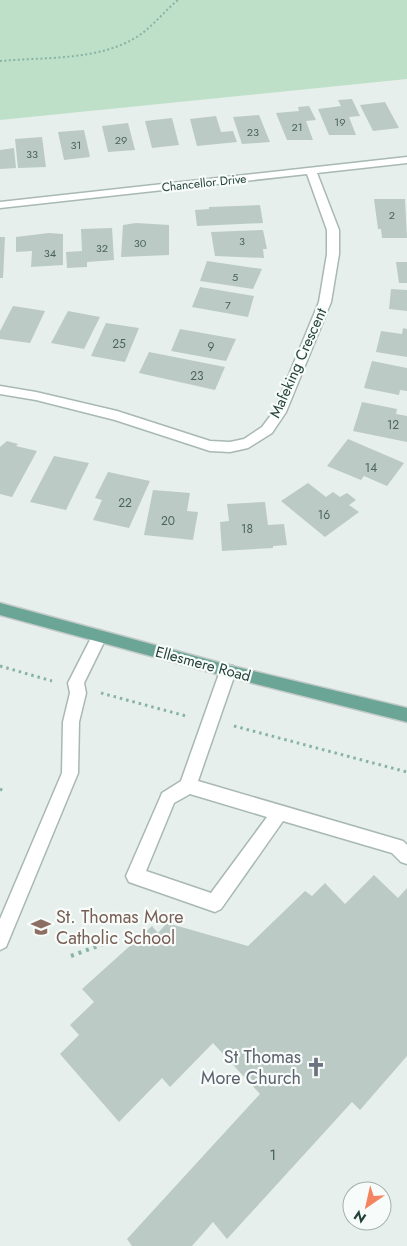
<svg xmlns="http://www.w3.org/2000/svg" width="407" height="1246" font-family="Jost,sans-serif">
<rect width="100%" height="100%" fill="#e6efeb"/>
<path fill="#bfe0c8" d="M0 0H407V79L0 120Z"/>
<g fill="#bbcac4">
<path d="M352 99 360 116 349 117 356 135H329L318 109 341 106 338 100Z"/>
<path d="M385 102 399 128 373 131 360 105Z"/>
<path d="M309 106 316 120 306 121 313 140H287L276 113 299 111 298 107Z"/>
<path d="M259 115 270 142 242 144 233 117Z"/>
<path d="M216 116 221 132 233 131 237 142 197 146 190 119Z"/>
<path d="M172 118 179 145 152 148 145 121Z"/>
<path d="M128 123 135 150 108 152 102 126Z"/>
<path d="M84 130 90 157 64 160 58 132Z"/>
<path d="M42 137 46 167 18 168 15 139Z"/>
<path d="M14 148 16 168 0 169V150Z"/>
<path d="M374 199H405L407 238H382L381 229H378Z"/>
<path d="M260 205 263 223 197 226 195 210 209 209V207Z"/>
<path d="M136 223 169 225V255L121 257 123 225Z"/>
<path d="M112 228 114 260 87 262V267L67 268 66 252 82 251 81 229Z"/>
<path d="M263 230 267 249H263L264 258 215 256 211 232Z"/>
<path d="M49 233 63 234V265L31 267 32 251 16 252V237Z"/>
<path d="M0 237H5L3 278H0Z"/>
<path d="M207 261 262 269 253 289 200 281Z"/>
<path d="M396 262H407V283H399Z"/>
<path d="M200 287 254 296 248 317 192 307Z"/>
<path d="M391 289 407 290V311L389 309Z"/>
<path d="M13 306 45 311 30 343 0 339V331Z"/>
<path d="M68 311 100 317 84 349 51 343Z"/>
<path d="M106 323 139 328 125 362 91 356Z"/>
<path d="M403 328 407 329V357L376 352 381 331 402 334Z"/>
<path d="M180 329 236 339 226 361 171 351Z"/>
<path d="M149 352 225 367 215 390 139 373Z"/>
<path d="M372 361 407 368V391L400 390 399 395 364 388Z"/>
<path d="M362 402 397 409 396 414 407 416V442L353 431Z"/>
<path d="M348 439 404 463 387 486 364 476 361 480 327 466Z"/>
<path d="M7 441 18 444 16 446 37 451 12 497 0 494V447Z"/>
<path d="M54 456 89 463 66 510 30 502Z"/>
<path d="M108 472 150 481 129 528 93 520 102 500 95 498Z"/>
<path d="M308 483 326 497 333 492 340 497 347 493 356 500 349 505 359 512 325 537 281 501Z"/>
<path d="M153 490 190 493 187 511 198 512 193 540 144 535Z"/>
<path d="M265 502 268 525 284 524 287 545 273 546V548L222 551 220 522 229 521 227 504Z"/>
<path d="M374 875 398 898 407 888V1056L360 1110 352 1102 227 1239 213 1222 192 1246H132L127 1239 260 1094 213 1043 170 1087 162 1078 119 1122 60 1054 79 1035 70 1025 94 1002 82 989 152 926 158 933 167 923 248 946 305 891 312 896 325 883 345 904Z"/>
</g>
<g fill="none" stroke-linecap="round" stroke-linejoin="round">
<defs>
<g id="minor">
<path d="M407 157V163L317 173 339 230V254L331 302 286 412 272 433 248 448 230 452 210 451 115 420 36 400 0 394V386L36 392 117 411 210 441 230 442 244 439 262 427 274 411 319 302 327 254V230L307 174 0 208V202Z"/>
<path d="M99 630 104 632 107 636 84 683 86 693 79 722 78 773 6 947 0 950V919L62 773 63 722 70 693 68 683 94 632Z"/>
<path d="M228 665 233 666 236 671 198 781 403 841 407 845V864L401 862 392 853 283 821 221 909 215 912 129 882 126 876 160 798 162 793 181 781 220 671 223 666ZM190 794 267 817 211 893 146 871 174 803Z"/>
</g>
<path id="major" d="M0 603 228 665 407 708V722L228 677 0 615Z"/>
</defs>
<use href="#minor" stroke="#a8b8b2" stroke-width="3"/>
<use href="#major" stroke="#c2cac8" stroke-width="3"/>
<path stroke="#86b3a5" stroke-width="2" stroke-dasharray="2 2.5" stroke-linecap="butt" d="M0 61C44 57 96 61 135 38 152 28 163 12 178 0"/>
<g stroke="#86b3a5" stroke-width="3" stroke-dasharray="2.5 4" stroke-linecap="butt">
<path d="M0 666 52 681"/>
<path d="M101 693 186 716"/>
<path d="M234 726 407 772"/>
<path d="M0 789 4 791"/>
</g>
<path stroke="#86b3a5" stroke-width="4" stroke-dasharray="3 5" stroke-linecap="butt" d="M71 956 133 933"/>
<use href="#minor" fill="#fff" fill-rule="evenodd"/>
<use href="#major" fill="#6aa596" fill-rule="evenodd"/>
</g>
<defs>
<symbol id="school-bare" viewBox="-9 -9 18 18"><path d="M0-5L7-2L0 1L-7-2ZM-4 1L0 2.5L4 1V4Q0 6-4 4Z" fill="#8d6e63" stroke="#f7fbf9" stroke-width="2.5" paint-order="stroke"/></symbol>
<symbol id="church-bare" viewBox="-9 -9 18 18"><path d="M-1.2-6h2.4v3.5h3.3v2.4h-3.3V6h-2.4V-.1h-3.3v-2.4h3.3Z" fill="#6b7280" stroke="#f7fbf9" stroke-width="2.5" paint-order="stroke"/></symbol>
</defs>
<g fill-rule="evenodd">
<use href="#school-bare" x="27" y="913" width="28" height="28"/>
<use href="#church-bare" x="302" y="1053" width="28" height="28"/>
</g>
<g text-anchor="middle" stroke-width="4.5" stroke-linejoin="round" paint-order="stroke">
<g font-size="11" fill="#4a645c">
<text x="340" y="126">19</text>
<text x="297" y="131">21</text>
<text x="253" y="136">23</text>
<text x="121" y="144">29</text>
<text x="76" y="149">31</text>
<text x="32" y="158">33</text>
<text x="392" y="219">2</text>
<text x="242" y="245">3</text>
<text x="140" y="247">30</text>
<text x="102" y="252">32</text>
<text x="50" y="257">34</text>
<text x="235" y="281">5</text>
<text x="228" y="309">7</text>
</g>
<g font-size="12" fill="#24423a" stroke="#f7fbf9">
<text transform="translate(204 183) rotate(-6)" y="4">Chancellor Drive</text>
</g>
<g font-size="12" fill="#4a645c">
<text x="119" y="348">25</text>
<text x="211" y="351">9</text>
<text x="197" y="380">23</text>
<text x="393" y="429">12</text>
<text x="371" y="472">14</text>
<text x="125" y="507">22</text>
<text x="324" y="519">16</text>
<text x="168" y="525">20</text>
<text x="247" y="533">18</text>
</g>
<g font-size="15" fill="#24423a" stroke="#f7fbf9">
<text transform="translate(298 363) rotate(-66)" y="5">Mafeking Crescent</text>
<text transform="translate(203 664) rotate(15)" y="5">Ellesmere Road</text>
</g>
<g font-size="15" fill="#4a645c">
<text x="273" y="1160">1</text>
</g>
<g font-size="18" fill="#785e54" stroke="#f7fbf9" text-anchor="start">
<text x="56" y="923">St. Thomas More<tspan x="56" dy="21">Catholic School</tspan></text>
</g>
<g font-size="18" fill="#5b616d" stroke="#f7fbf9" text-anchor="end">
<text x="301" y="1063">St Thomas<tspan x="301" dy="21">More Church</tspan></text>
</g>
</g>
<g transform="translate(367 1206) rotate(214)"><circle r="24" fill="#f7fbf9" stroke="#a3b1ad"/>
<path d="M0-4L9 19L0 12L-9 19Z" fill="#f4845f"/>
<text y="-8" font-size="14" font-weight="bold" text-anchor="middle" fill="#24423a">N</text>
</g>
</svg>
